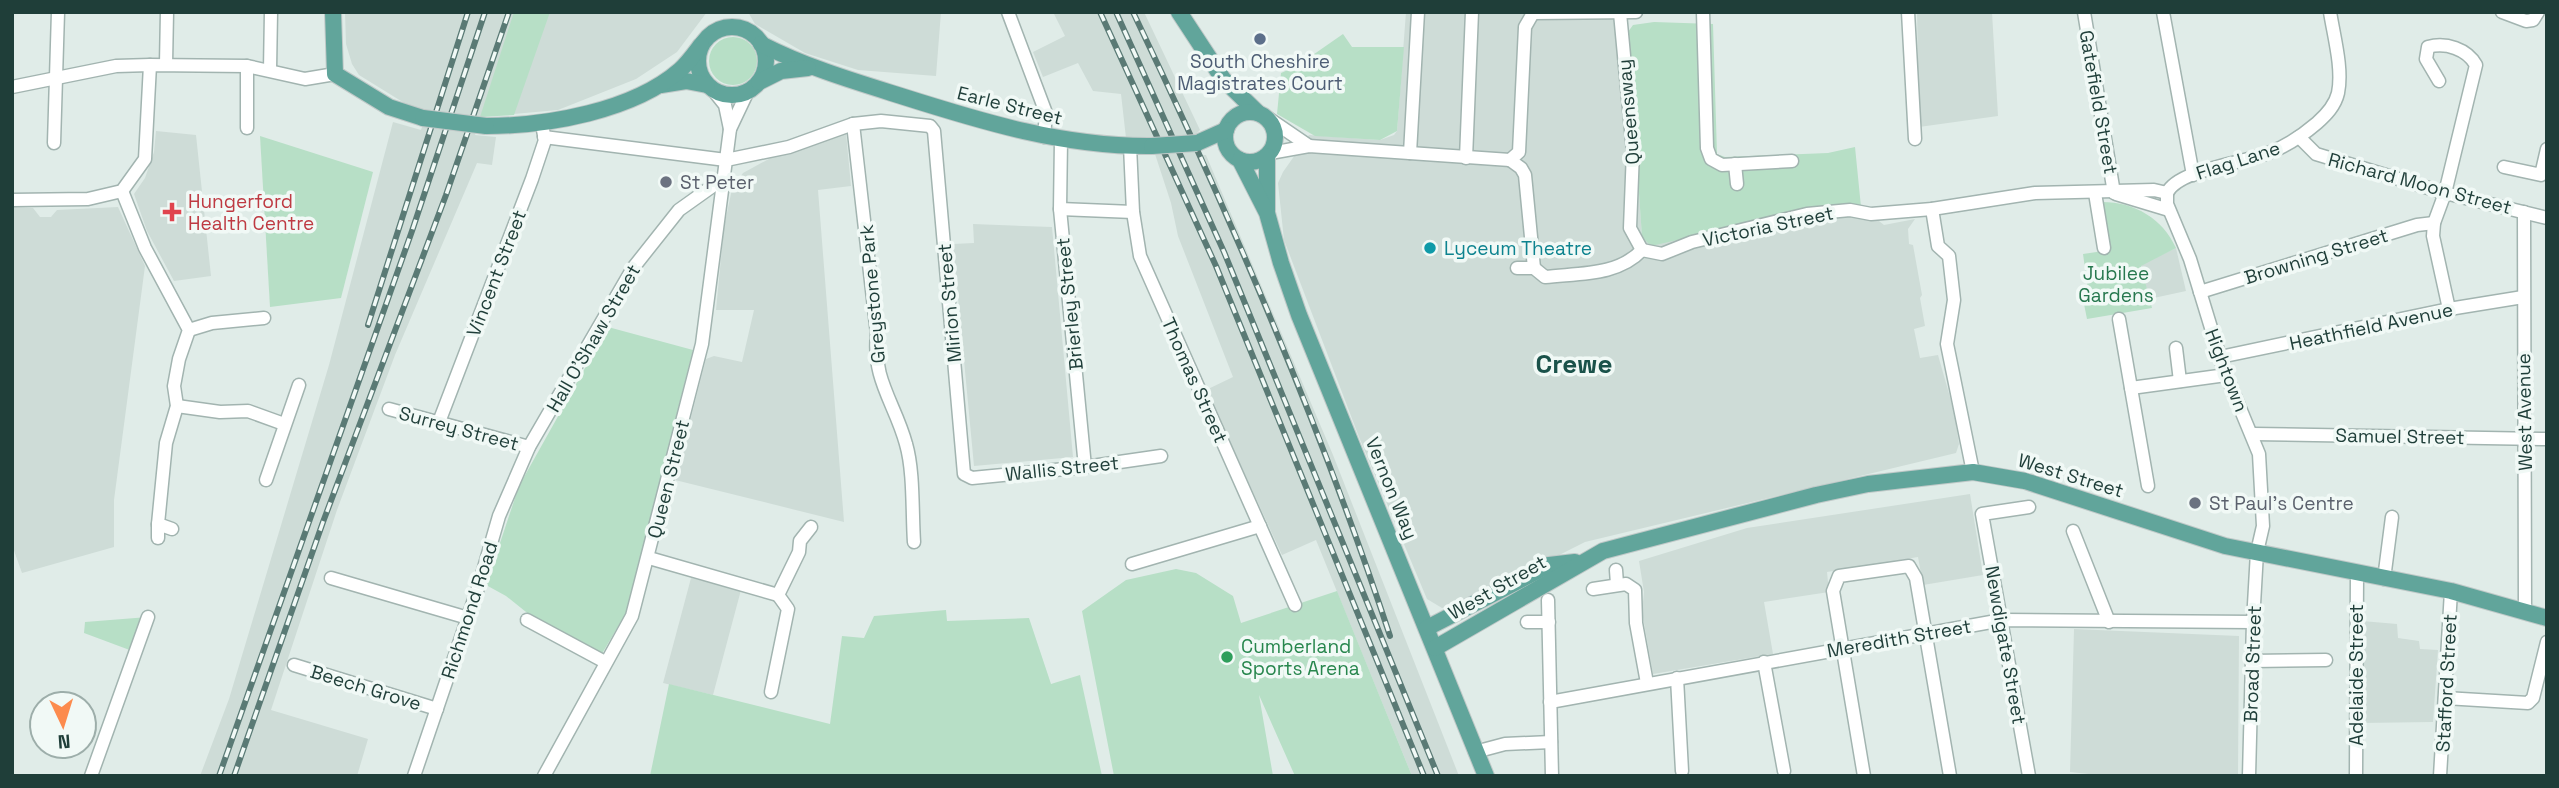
<svg xmlns="http://www.w3.org/2000/svg" width="2559" height="788" font-family="'Space Grotesk',sans-serif">
<rect width="100%" height="100%" fill="#e0ece8"/>
<g fill="#cedcd7">
<path d="M345 12H707L677 52 636 79 558 110 480 117 475 135 496 137 492 165 477 163 395 355 337 510 271 710 368 739 357 776H200L229 699 329 365 393 122 421 130 427 111 414 109 359 75 352 64 346 44Z"/>
<path d="M748 12H941L936 76 858 70 805 53 755 24Z"/>
<path d="M1053 12H1144L1200 130 1194 136 1202 155H1206L1333 455 1459 776H1412L1316 540 1282 555 1206 390 1233 377 1178 236 1171 203 1155 154 1148 139 1126 138 1121 94 1093 91 1078 63 1043 77 1033 52 1065 36Z"/>
<path d="M1406 12H1627L1642 237 1828 206 1861 207 1884 225 1915 219 1908 229 1909 244 1913 245 1922 295 1920 298 1925 326 1914 329 1920 358 1938 355 1954 411 1959 444 1956 453 1585 542 1458 606 1442 608 1427 599 1359 437 1284 240 1278 183 1283 172 1309 135 1380 140 1394 135 1397 131Z"/>
<path d="M1917 12H1992L1998 116 1919 127Z"/>
<path d="M156 131 196 135 211 276 174 281 147 231 134 194 145 178 154 152Z"/>
<path d="M846 133 851 186 818 190 844 522 675 480 706 359 714 356 742 362 754 310H716L724 227 732 189 743 173 776 155Z"/>
<path d="M12 207 33 208 40 217H51L57 210 118 207 145 266 114 500V547L22 573 12 545Z"/>
<path d="M973 224 1052 227 1073 457 974 466 953 244 974 243Z"/>
<path d="M2176 248 2186 291 2149 299 2141 265Z"/>
<path d="M1970 494 1983 575 1923 585 1918 557 1827 572 1829 592 1764 602 1773 654 1653 674 1642 612 1644 592 1639 561 1747 528Z"/>
<path d="M691 578 741 590 713 695 663 683Z"/>
<path d="M2362 621 2397 624 2398 638 2419 641 2420 649 2438 650 2433 722 2361 723Z"/>
<path d="M2074 629 2239 636 2238 776H2107L2070 772Z"/>
</g>
<g fill="#b7dfc6">
<path d="M514 12H550L514 115 480 117Z"/>
<path d="M1654 22 1713 24 1717 154 1725 157 1828 153 1855 147 1861 207 1828 206 1651 246 1642 237 1628 32 1633 25Z"/>
<path d="M1343 34 1352 47H1404L1397 131 1380 140 1315 136 1277 114 1281 73 1297 66Z"/>
<circle cx="733" cy="61" r="24"/>
<path d="M260 136 373 172 341 298 270 307Z"/>
<path d="M2102 202C2135 202 2163 219 2176 248L2141 266 2152 308 2087 319 2083 299 2089 297 2083 254 2110 250Z"/>
<path d="M608 327 693 350 626 613 600 657 536 620 506 596 486 585 519 486Z"/>
<path d="M1176 569 1196 573 1233 596 1241 623 1337 591 1412 776H1295L1259 695 1273 776H1114L1082 611 1126 580Z"/>
<path d="M946 610 947 621 1029 618 1051 684 1080 675 1102 776H650L669 684 830 724 842 636 864 638 874 616Z"/>
<path d="M148 617 135 652 84 633 85 622Z"/>
</g>
<g fill="none" stroke-linecap="round" stroke-linejoin="round">
<defs>
<g id="minor">
<path d="M1008 12 1046 113 1044 137"/>
<path d="M1703 12 1707 148 1711 159 1722 165 1792 161"/>
<path d="M1908 12 1915 139"/>
<path d="M2084 12 2114 193"/>
<path d="M2163 12 2193 175"/>
<path d="M2502 12 2526 21 2533 20 2538 12"/>
<path d="M1533 13 1636 12"/>
<path d="M1620 13 1633 151 1630 228 1642 250"/>
<path d="M166 64 167 12"/>
<path d="M270 70 271 12"/>
<path d="M2439 81 2426 59 2428 47C2446 42 2467 49 2476 65L2445 193 2434 223 2433 236 2449 309"/>
<path d="M12 87 116 66 150 65 247 66 305 79 335 74"/>
<path d="M713 90 725 105 730 129"/>
<path d="M1268 118 1309 146"/>
<path d="M853 124 877 334C872 380 895 403 906 444 914 471 912 513 914 542"/>
<path d="M247 128V66"/>
<path d="M544 137 726 160 789 147 853 124 881 121 930 126 934 131 964 474 972 478 1085 467 1161 456"/>
<path d="M2299 137 2316 154 2445 193 2547 218"/>
<path d="M1061 140 1060 209 1085 467"/>
<path d="M54 143 58 12"/>
<path d="M1130 146 1133 212 1140 256 1295 605"/>
<path d="M1270 153 1309 146 1510 160"/>
<path d="M1410 153 1418 12"/>
<path d="M1466 158 1472 12"/>
<path d="M1510 160 1519 152 1525 27 1533 13"/>
<path d="M1510 160 1521 168 1525 175 1534 268"/>
<path d="M1735 164 1737 184"/>
<path d="M2504 167 2541 175 2547 149"/>
<path d="M122 191 145 248 189 330 179 359 174 386 177 406 166 443 158 524 172 529"/>
<path d="M2095 193 2104 248"/>
<path d="M2167 193V204L2190 259 2223 367 2259 454 2263 526 2257 552 2253 622 2249 776"/>
<path d="M2167 193C2178 169 2246 163 2271 152 2288 145 2303 135 2317 123 2326 115 2335 106 2338 93 2343 69 2334 37 2330 12"/>
<path d="M2116 194 2169 210"/>
<path d="M12 200 88 199 122 191 145 159 150 65"/>
<path d="M1060 209 1133 212"/>
<path d="M1932 209 1938 246 1949 256 1954 300 1947 344 1973 472"/>
<path d="M2524 212 2525 612"/>
<path d="M1642 250 1662 254 1692 242 1807 214 1850 210 1871 214 1932 209 2035 193 2154 190 2167 193"/>
<path d="M1517 268H1534L1545 277C1579 273 1618 276 1642 250"/>
<path d="M2200 292 2417 225 2434 223"/>
<path d="M2119 319 2148 486"/>
<path d="M189 330 212 323 264 318"/>
<path d="M2176 348 2180 381"/>
<path d="M2220 357 2449 309 2523 297"/>
<path d="M2131 388 2226 375"/>
<path d="M177 406 220 412 248 411 284 424"/>
<path d="M389 409 529 447"/>
<path d="M439 422 532 179 545 140 543 130"/>
<path d="M2253 434 2547 439"/>
<path d="M266 480 299 385"/>
<path d="M2029 507 1982 514 2029 776"/>
<path d="M2073 531 2109 622"/>
<path d="M158 538V524"/>
<path d="M649 558 778 595"/>
<path d="M1132 564 1260 526"/>
<path d="M1616 570 1617 584"/>
<path d="M331 578 468 618"/>
<path d="M2384 579 2392 517"/>
<path d="M1593 589 1626 584 1635 590 1636 623 1647 683"/>
<path d="M1548 600 1552 776"/>
<path d="M527 620 605 662"/>
<path d="M1527 622H1549"/>
<path d="M2252 661 2326 660"/>
<path d="M1764 662 1784 771"/>
<path d="M294 665 437 709"/>
<path d="M1677 678 1682 771"/>
<path d="M771 692 788 609 778 595 799 552 800 541 811 527"/>
<path d="M2445 698 2528 703 2533 698 2547 642"/>
<path d="M1550 702 2002 620 2253 622"/>
<path d="M1475 752 1505 744 1551 742"/>
<path d="M91 776 148 617"/>
<path d="M414 776 479 585 499 516 529 447 633 268 679 210 724 178"/>
<path d="M544 776 632 616 702 344 730 129 748 91"/>
<path d="M1864 776 1833 591 1839 576 1909 566 1916 578 1950 776"/>
<path d="M2356 776 2357 573"/>
<path d="M2440 776 2451 591"/>
</g>
<g id="major">
<path d="M333 12 335 74 389 107 423 118"/>
<path d="M1179 12 1223 79 1257 112"/>
<circle cx="732" cy="61" r="34"/>
<path d="M761 44C806 67 853 81 901 96 983 122 1064 147 1152 146"/>
<path d="M759 82 781 71 808 68"/>
<path d="M661 85 686 81 707 85"/>
<circle cx="1250" cy="137" r="25"/>
<path d="M486 126C547 126 633 111 680 70 688 63 695 53 701 45"/>
<path d="M1197 143 1226 130"/>
<path d="M1267 156V210"/>
<path d="M1240 160 1267 213 1281 263 1299 315 1486 776"/>
<path d="M1427 628 1549 565 1575 562"/>
<path d="M1435 648 1603 551 1816 495 1868 484 1973 472 2025 481 2225 546 2451 591 2547 618"/>
</g>
</defs>
<use href="#minor" stroke="#a2b4b0" stroke-width="15"/>
<use href="#major" stroke="#c0c9c8" stroke-width="18"/>
<use href="#minor" stroke="#fff" stroke-width="12"/>
<use href="#major" stroke="#61a59b" stroke-width="16"/>
<defs>
<g id="rail">
<path d="M1100 12 1216 266 1424 776"/>
<path d="M1116 12 1224 252 1438 776"/>
<path d="M1133 12C1230 215 1320 423 1390 636"/>
<path d="M368 325 468 12"/>
<path d="M219 776 412 231 485 12"/>
<path d="M234 776 323 522 446 195 509 12"/>
</g>
</defs>
<use href="#rail" stroke="#5a7a75" stroke-width="6"/>
<use href="#rail" stroke="#f1f9f6" stroke-width="3.5" stroke-dasharray="10" stroke-linecap="butt"/>
<defs>
<g id="major-bridge">
<path d="M423 118 486 126"/>
<path d="M1152 146 1197 143"/>
</g>
</defs>
<use href="#major-bridge" stroke="#c0c9c8" stroke-width="18" stroke-linecap="butt"/>
<use href="#major-bridge" stroke="#61a59b" stroke-width="16"/>
</g>
<circle fill="#5c6f8a" stroke="#f1f9f6" stroke-width="2.5" cx="1260" cy="39" r="7"/>
<g fill="#6b7280" stroke="#f1f9f6" stroke-width="2.5">
<circle cx="666" cy="182" r="7"/>
<circle cx="2195" cy="503" r="7"/>
</g>
<path fill="#e0444e" stroke="#f1f9f6" stroke-width="2.5" d="M168.5 201.5h7v7h7v7h-7v7h-7v-7h-7v-7h7z"/>
<circle fill="#0f9aa8" stroke="#f1f9f6" stroke-width="2.5" cx="1430" cy="248" r="7"/>
<circle fill="#2e9e5b" stroke="#f1f9f6" stroke-width="2.5" cx="1227" cy="657" r="7"/>
<g text-anchor="middle" stroke-width="7" stroke-linejoin="round" paint-order="stroke">
<g font-size="19" fill="#4e5e75" stroke="#f1f9f6">
<text x="1260" y="68">South Cheshire<tspan x="1260" dy="22">Magistrates Court</tspan></text>
</g>
<g font-size="19" fill="#1f3e39" stroke="#f1f9f6">
<text transform="translate(2099 102) rotate(80)" y="7">Gatefield Street</text>
<text transform="translate(1010 105) rotate(14)" y="7">Earle Street</text>
<text transform="translate(1628 112) rotate(-95)" y="7">Queensway</text>
<text transform="translate(2238 160) rotate(-18)" y="7">Flag Lane</text>
<text transform="translate(2420 183) rotate(15)" y="7">Richard Moon Street</text>
<text transform="translate(1768 226) rotate(-12)" y="7">Victoria Street</text>
<text transform="translate(2316 256) rotate(-17)" y="7">Browning Street</text>
<text transform="translate(496 273) rotate(-69)" y="7">Vincent Street</text>
<text transform="translate(872 294) rotate(-95)" y="7">Greystone Park</text>
<text transform="translate(949 303) rotate(-95)" y="7">Mirion Street</text>
<text transform="translate(1069 304) rotate(-96)" y="7">Brierley Street</text>
<text transform="translate(2371 326) rotate(-12)" y="7">Heathfield Avenue</text>
<text transform="translate(593 338) rotate(-60)" y="7">Hall O'Shaw Street</text>
<text transform="translate(2227 370) rotate(69)" y="7">Hightown</text>
<text transform="translate(1195 380) rotate(66)" y="7">Thomas Street</text>
<text transform="translate(2524 412) rotate(-91)" y="7">West Avenue</text>
<text transform="translate(459 428) rotate(15)" y="7">Surrey Street</text>
<text transform="translate(2400 436) rotate(1)" y="7">Samuel Street</text>
<text transform="translate(1062 468) rotate(-6)" y="7">Wallis Street</text>
<text transform="translate(2071 475) rotate(17)" y="7">West Street</text>
<text transform="translate(668 479) rotate(-76)" y="7">Queen Street</text>
<text transform="translate(1392 488) rotate(68)" y="7">Vernon Way</text>
<text transform="translate(1497 587) rotate(-30)" y="7">West Street</text>
<text transform="translate(469 610) rotate(-72)" y="7">Richmond Road</text>
<text transform="translate(1899 638) rotate(-10)" y="7">Meredith Street</text>
<text transform="translate(2006 645) rotate(80)" y="7">Newdigate Street</text>
<text transform="translate(2252 664) rotate(-88)" y="7">Broad Street</text>
<text transform="translate(2356 675) rotate(-90)" y="7">Adelaide Street</text>
<text transform="translate(2446 683) rotate(-87)" y="7">Stafford Street</text>
<text transform="translate(366 687) rotate(17)" y="7">Beech Grove</text>
</g>
<g font-size="19" fill="#5b616d" stroke="#f1f9f6" text-anchor="start">
<text x="680" y="189">St Peter</text>
<text x="2209" y="510">St Paul's Centre</text>
</g>
<g font-size="19" fill="#be3a42" stroke="#f1f9f6" text-anchor="start">
<text x="188" y="208">Hungerford<tspan x="188" dy="22">Health Centre</tspan></text>
</g>
<g font-size="19" fill="#0d838f" stroke="#f1f9f6" text-anchor="start">
<text x="1444" y="255">Lyceum Theatre</text>
</g>
<g font-size="19" fill="#27784f" stroke="#f1f9f6">
<text x="2116" y="280">Jubilee<tspan x="2116" dy="22">Gardens</tspan></text>
</g>
<g font-size="19" fill="#27864d" stroke="#f1f9f6" text-anchor="start">
<text x="1241" y="653">Cumberland<tspan x="1241" dy="22">Sports Arena</tspan></text>
</g>
<g font-size="26" font-weight="bold" fill="#1a524a" stroke="#f1f9f6">
<text x="1574" y="373">Crewe</text>
</g>
</g>
<rect width="2559" height="788" fill="none" stroke="#1f3e39" stroke-width="28"/>
<g transform="translate(63 725) rotate(176)"><circle r="33" fill="#f1f9f6" stroke="#9daeaa" stroke-width="2"/>
<path d="M0-5L12 26L0 18L-12 26Z" fill="#fc8b4e"/>
<text y="-10" font-size="19" font-weight="bold" text-anchor="middle" fill="#1f3e39">N</text>
</g>
</svg>
